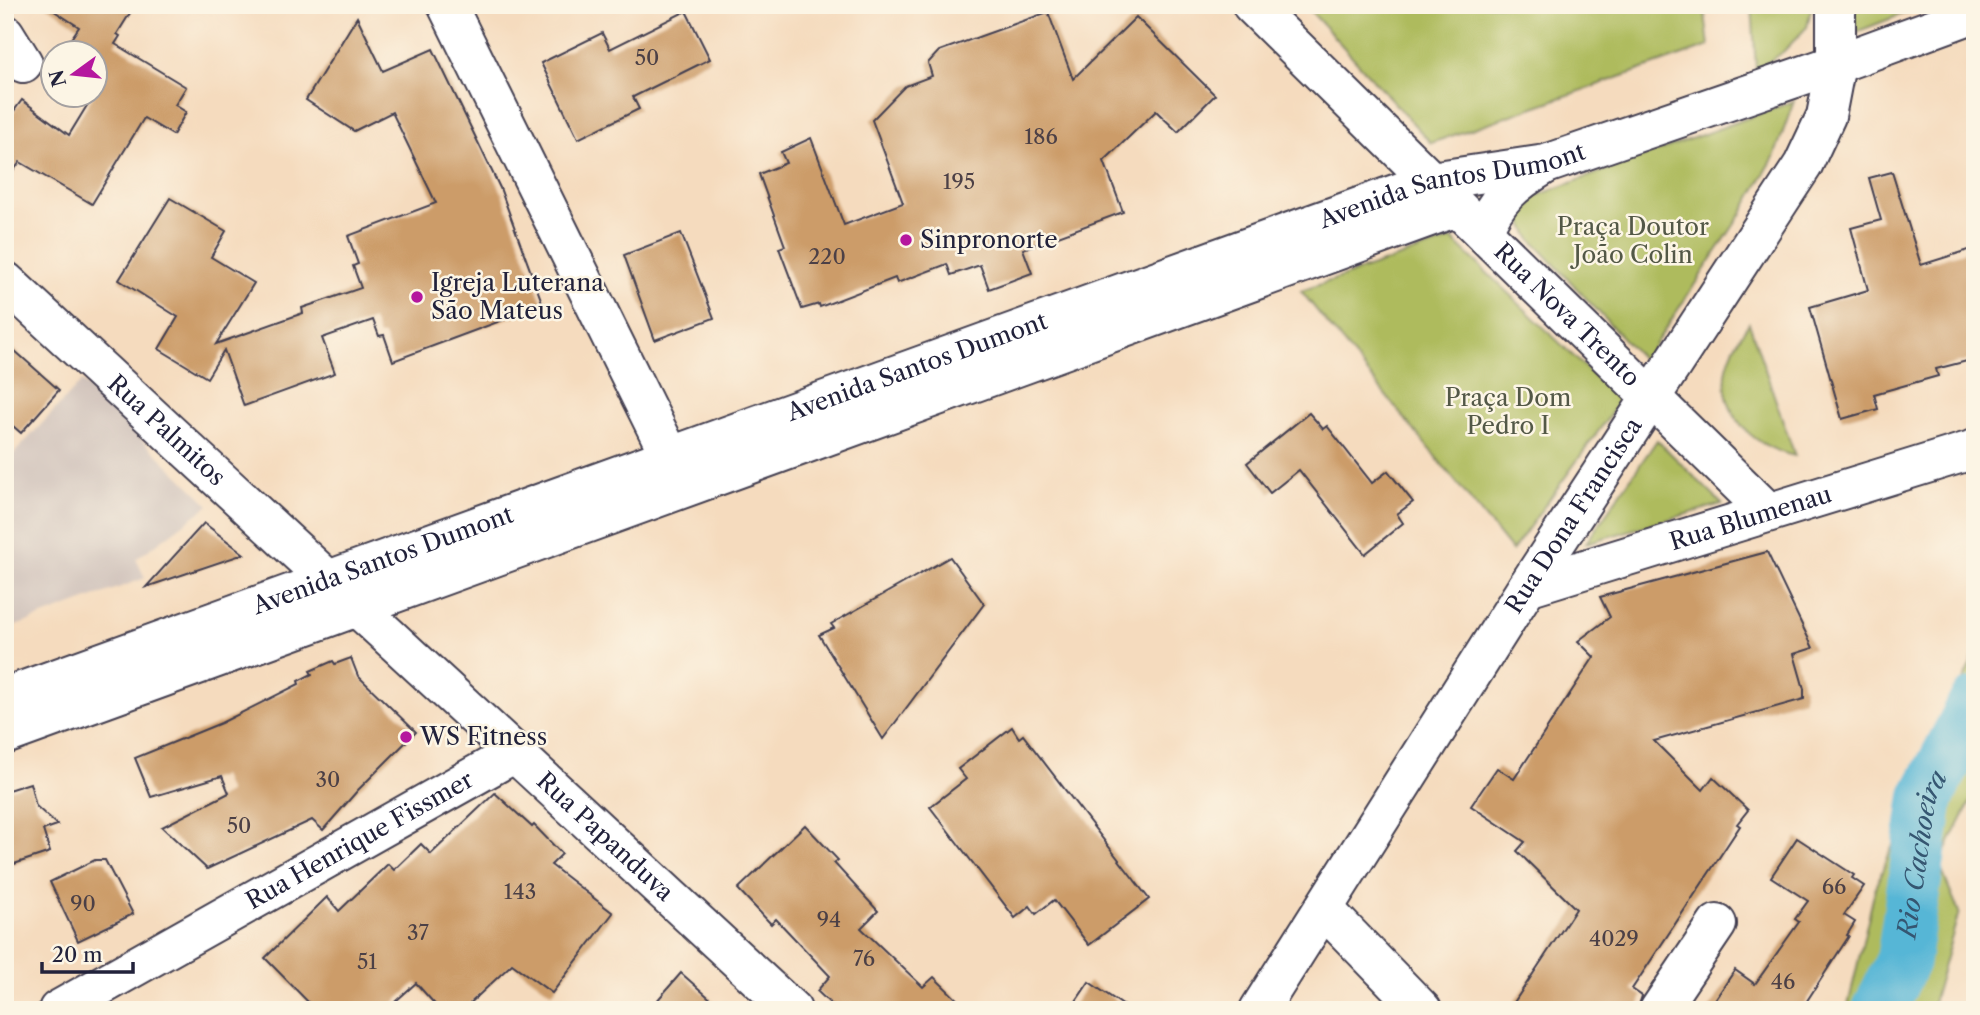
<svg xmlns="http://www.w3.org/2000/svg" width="1980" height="1015" font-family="'Libre Caslon Text',serif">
<rect width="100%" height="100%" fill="#fcf5e5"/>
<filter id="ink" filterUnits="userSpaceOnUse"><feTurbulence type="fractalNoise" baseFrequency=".0143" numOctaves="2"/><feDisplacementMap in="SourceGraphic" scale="14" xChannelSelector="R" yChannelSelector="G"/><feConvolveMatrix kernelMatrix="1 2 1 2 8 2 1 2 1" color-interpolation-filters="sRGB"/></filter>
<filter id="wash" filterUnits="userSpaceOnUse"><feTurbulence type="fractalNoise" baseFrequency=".00686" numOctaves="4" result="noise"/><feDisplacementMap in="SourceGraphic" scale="28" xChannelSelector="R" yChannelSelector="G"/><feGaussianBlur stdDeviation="1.57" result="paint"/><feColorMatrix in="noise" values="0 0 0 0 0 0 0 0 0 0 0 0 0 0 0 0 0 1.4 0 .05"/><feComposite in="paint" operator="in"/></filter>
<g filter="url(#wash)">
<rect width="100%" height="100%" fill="#f5dbbe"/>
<path fill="#cfc1ba" d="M82 381 209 505 136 559 145 578 5 630V463Z"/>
<g fill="#aebb5d" stroke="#686e4c" stroke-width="2">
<path d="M1305 5H1704L1709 46 1431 143Z"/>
<path d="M1752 5H1812L1807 27 1783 52 1756 71Z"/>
<path d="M1854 5H1926L1856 32Z"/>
<path d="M1794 101 1774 157 1742 213 1644 361 1530 238C1521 221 1519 215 1530 198Z"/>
<path d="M1452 239 1620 401 1512 551 1301 291Z"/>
<path d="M1749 323 1795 456C1748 446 1713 407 1730 357 1734 345 1742 334 1749 323Z"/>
<path d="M1657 440 1722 504 1586 543Z"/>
<path d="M1975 653V793L1939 864 1959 912 1931 1010H1847L1876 885Z"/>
</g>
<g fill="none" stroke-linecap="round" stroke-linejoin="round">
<path stroke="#57b6d6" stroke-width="54" id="s1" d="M1879 1010 1903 960 1927 797 1975 704"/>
</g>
<g id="blocks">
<g fill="#cc9c69">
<path d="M45 5H135L117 34 120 36 115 44 186 87 175 105 186 112 173 135 144 118 92 204 20 162 5 182V123L22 100 69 135 94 94V52H62L79 27Z"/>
<path d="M686 11 710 59 633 97 639 109 578 139 541 63 602 33 610 49Z"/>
<path d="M1048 12 1073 79 1136 17 1215 95 1178 132 1156 111 1104 161 1123 212 1023 249 1032 273 989 289 980 265 951 275 947 264 897 283 895 278 820 307 819 304 802 309 779 248 785 246 759 174 786 163 781 152 811 138 844 225 903 203 872 120 905 86 932 76 928 63 939 51Z"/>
<path d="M357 17 383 71 433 49 500 188 543 305 393 361 384 335 379 336 373 320 322 338 335 373 244 406 224 350 207 378 159 349 178 317 119 280 170 198 226 231 211 257 254 283 216 344 303 313 302 308 361 288 353 266 358 264 348 236 436 203 392 112 354 131 306 100Z"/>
<path d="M1892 172 1921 265 1975 248V359L1936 369 1938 376 1874 394 1878 409 1842 419 1810 307 1868 290 1851 228 1881 220 1869 178Z"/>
<path d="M681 233 714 318 655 340 624 255Z"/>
<path d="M5 342 59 390 21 433 5 419Z"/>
<path d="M1309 413 1323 429 1327 426 1372 483 1388 471 1413 502 1397 514 1403 523 1365 554 1299 470 1270 493 1247 463Z"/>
<path d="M204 523 244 554 146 587Z"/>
<path d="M1767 552 1813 648 1794 654 1804 689V699L1654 741 1703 790 1713 777 1748 810 1737 824 1740 826 1632 989 1642 996 1637 1010H1509L1576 909 1517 851 1525 842 1471 806 1497 768 1514 779 1594 657 1578 641 1610 617 1600 597Z"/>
<path d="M950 557 984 604 883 739 819 635 834 628 831 624Z"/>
<path d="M351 658 358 676 416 732 358 790 323 830 312 820 207 869 162 827 229 793 222 776 151 797 135 758 221 723 299 684 298 681 312 674 310 671 333 661 335 664Z"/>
<path d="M1012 727 1019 738 1023 735 1149 899 1089 945 1054 900 1036 914 1030 906 1015 918 930 807 966 779 958 769Z"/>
<path d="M30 783 36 806 57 825 43 830 50 852 5 867V791Z"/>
<path d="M495 793 532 827 534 825 562 854 551 865 613 913 552 993 512 964 463 1010H440L416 983 386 1010H316L265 958 327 897 339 911 388 864 394 870 421 844 431 854Z"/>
<path d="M805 825 838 860 834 863 878 911 861 928 923 987 934 977 968 1010H837L817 991 830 976 776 919 771 924 738 889Z"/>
<path d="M1797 838 1854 875 1852 878 1864 886 1844 915 1855 922 1847 935 1849 936 1801 1010H1708L1735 970 1755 984 1799 922 1795 919 1808 901 1771 877Z"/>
<path d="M95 860H105L133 914 78 941 50 882Z"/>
<path d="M681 973 723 1010H649Z"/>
<path d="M1089 982 1130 1010H1070Z"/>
</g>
</g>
</g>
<g filter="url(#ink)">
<use href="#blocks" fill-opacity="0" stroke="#423e4f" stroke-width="2"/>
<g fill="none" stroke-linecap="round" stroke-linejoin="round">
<defs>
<g id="minor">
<path d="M447 5 670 456"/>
<path d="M1252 5 1431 181"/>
<path d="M5 34 23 63"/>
<path id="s2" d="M5 281 328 580"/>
<path id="s3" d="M357 607 792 1010"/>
<path d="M1324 909 1422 1010"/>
<path id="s4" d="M58 1010 515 753"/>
<path d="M1659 1010 1717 924"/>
</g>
<g id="major">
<path d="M1483 232C1496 199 1513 184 1543 166"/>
<path id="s5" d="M1527 587 1975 449"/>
<path id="s6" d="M5 697 1431 181 1546 164 1836 64 1975 13"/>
<path id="s7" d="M5 735 1457 207 1768 512"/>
<path id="s8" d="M1259 1010 1527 587 1803 165 1826 116 1836 64V5"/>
</g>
</defs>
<use href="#minor" stroke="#423e4f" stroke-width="42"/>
<use href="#major" stroke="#423e4f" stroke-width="42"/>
<use href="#minor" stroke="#fff" stroke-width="38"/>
<use href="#major" stroke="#fff" stroke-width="38"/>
</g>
</g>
<g fill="#b5179e" stroke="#fcf5e5" stroke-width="2.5">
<circle cx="906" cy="240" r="7"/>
<circle cx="417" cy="297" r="7"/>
<circle cx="406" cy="737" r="7"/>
</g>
<g text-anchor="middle" stroke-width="5" stroke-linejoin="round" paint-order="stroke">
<g font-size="21" fill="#4c4046">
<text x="647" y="65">50</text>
<text x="1041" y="144">186</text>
<text x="959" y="189">195</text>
<text x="827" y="264">220</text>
<text x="328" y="787">30</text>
<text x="239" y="833">50</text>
<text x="1834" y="894">66</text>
<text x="520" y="899">143</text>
<text x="83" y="911">90</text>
<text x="829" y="927">94</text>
<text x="418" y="940">37</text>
<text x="1614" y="946">4029</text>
<text x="864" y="966">76</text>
<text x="367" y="969">51</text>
<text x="1783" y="989">46</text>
</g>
<g font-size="24" fill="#22223b" stroke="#fcf5e5">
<text dy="8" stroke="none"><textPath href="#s6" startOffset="1536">Avenida Santos Dumont</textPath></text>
<text dy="8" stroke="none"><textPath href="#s7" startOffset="1699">Rua Nova Trento</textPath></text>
<text dy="8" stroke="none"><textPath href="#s6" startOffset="970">Avenida Santos Dumont</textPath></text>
<text dy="8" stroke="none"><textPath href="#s2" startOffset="220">Rua Palmitos</textPath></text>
<text dy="8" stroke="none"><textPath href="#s8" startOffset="586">Rua Dona Francisca</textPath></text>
<text dy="8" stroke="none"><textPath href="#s5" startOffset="234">Rua Blumenau</textPath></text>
<text dy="8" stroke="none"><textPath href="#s6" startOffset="402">Avenida Santos Dumont</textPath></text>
<text dy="8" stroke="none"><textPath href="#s3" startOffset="338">Rua Papanduva</textPath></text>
<text dy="8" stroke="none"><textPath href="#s4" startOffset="346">Rua Henrique Fissmer</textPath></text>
</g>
<g font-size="24" fill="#535847" stroke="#fcf5e5">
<text x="1633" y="235">Praça Doutor<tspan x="1633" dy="28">João Colin</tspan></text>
<text x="1508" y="406">Praça Dom<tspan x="1508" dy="28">Pedro I</tspan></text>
</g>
<g font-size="24" fill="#22223b" stroke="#fcf5e5" text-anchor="start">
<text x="920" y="248">Sinpronorte</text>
<text x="431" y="291">Igreja Luterana<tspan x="431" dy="28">São Mateus</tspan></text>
<text x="420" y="745">WS Fitness</text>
</g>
<g font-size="26" font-style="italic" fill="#355671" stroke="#fcf5e5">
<text dy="9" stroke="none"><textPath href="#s1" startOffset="163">Rio Cachoeira</textPath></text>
</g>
</g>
<rect width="1980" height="1015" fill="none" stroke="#fcf5e5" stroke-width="28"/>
<g transform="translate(74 74) rotate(255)"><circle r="33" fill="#fcf5e5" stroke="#a5a1a1" stroke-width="2"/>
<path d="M0-5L12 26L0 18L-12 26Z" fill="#b5179e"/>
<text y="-10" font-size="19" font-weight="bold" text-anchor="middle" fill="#22223b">N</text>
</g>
<path d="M42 962v10h91v-10" fill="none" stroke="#22223b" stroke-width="3.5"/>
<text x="52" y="962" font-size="21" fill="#22223b" stroke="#fcf5e5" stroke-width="5" paint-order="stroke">20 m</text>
</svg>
